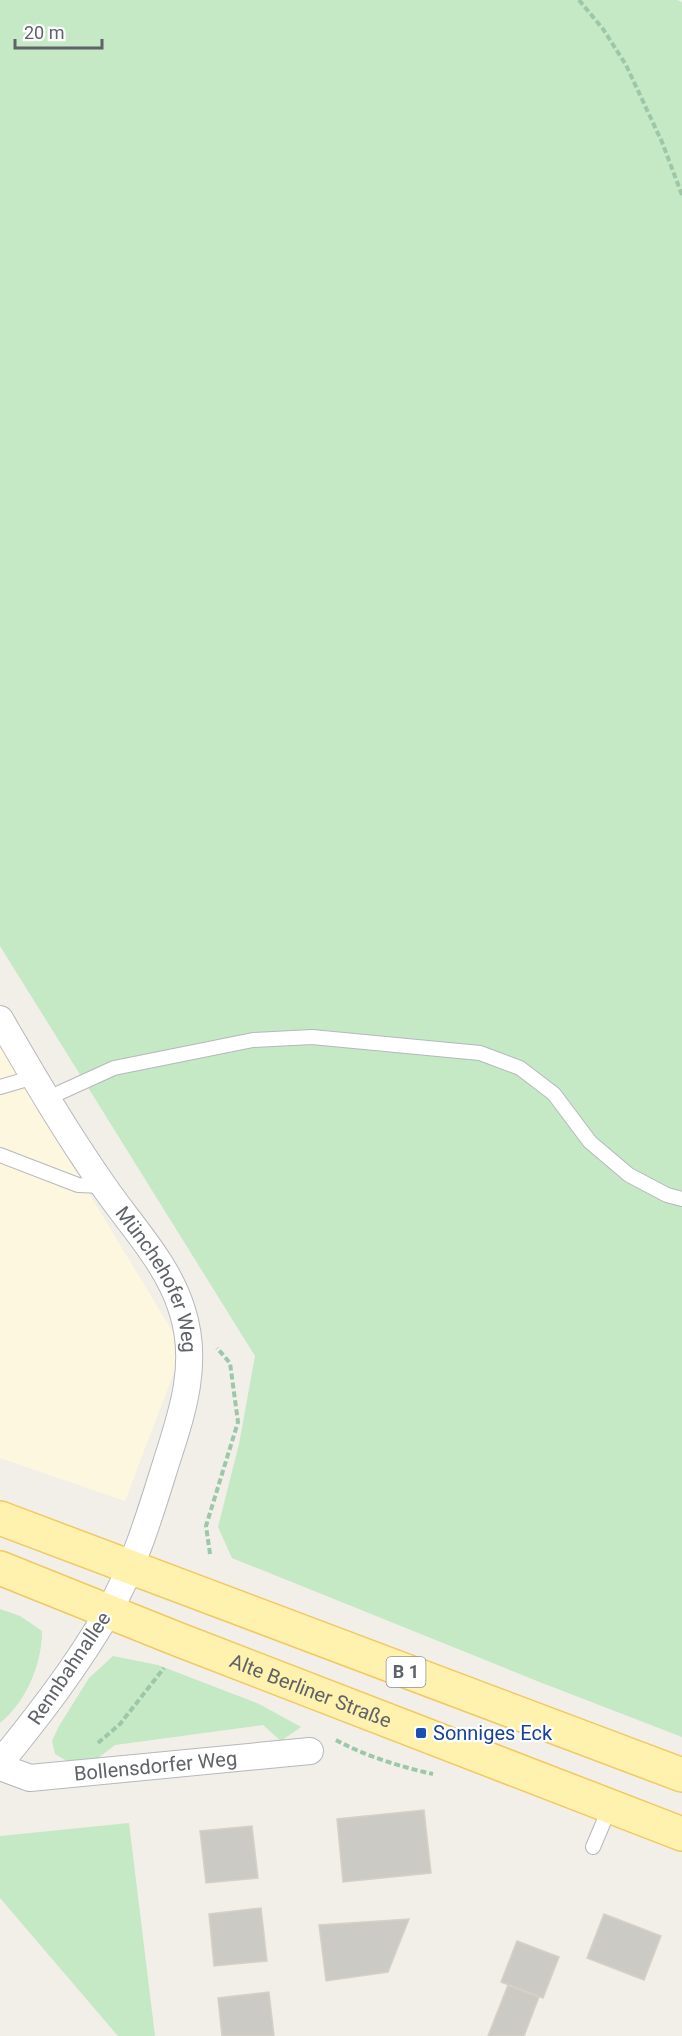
<svg xmlns="http://www.w3.org/2000/svg" width="682" height="2036" font-family="Roboto,sans-serif">
<rect width="100%" height="100%" fill="#f1efe8"/>
<path fill="#fef7e0" d="M0 1046 171 1329 182 1351 125 1501 0 1458Z"/>
<g fill="#c5e8c5">
<path d="M0 0H677L682 2V1737L537 1681 232 1558 218 1527 239 1444 255 1356 0 946Z"/>
<path d="M0 1609 20 1616 42 1631C42 1664 26 1702 0 1723Z"/>
<path d="M113 1656 158 1665 259 1704 301 1727 281 1741 263 1725 115 1745 98 1758 67 1761 55 1754 52 1741 59 1726 89 1678Z"/>
<path d="M129 1823 155 2036H118L0 1898V1836Z"/>
</g>
<g fill="#cccac5" stroke="#d6d1c6" stroke-width="1.5">
<path d="M424 1810 431 1873 343 1882 337 1819Z"/>
<path d="M252 1826 258 1878 206 1883 200 1831Z"/>
<path d="M261 1908 267 1961 214 1966 209 1914Z"/>
<path d="M604 1914 661 1936 644 1980 587 1958Z"/>
<path d="M409 1919 388 1972 326 1981 319 1925Z"/>
<path d="M517 1941 559 1957 543 1998 501 1982Z"/>
<path d="M508 1985 539 1997 524 2036H488Z"/>
<path d="M269 1992 274 2036H222L218 1998Z"/>
</g>
<g fill="none" stroke-linecap="round" stroke-linejoin="round">
<defs>
<g id="lane">
<path d="M0 1087 34 1077"/>
<path d="M48 1098 114 1068 253 1040 312 1037 480 1053 520 1068 554 1094 590 1142 629 1175 667 1195 682 1199"/>
<path d="M0 1155 78 1185 104 1186"/>
<path d="M593 1847 610 1807"/>
</g>
<g id="street">
<path id="s1" d="M0 1019C33 1076 67 1134 105 1188 132 1227 168 1264 182 1310 199 1362 183 1411 167 1460 151 1511 135 1566 108 1612 77 1666 39 1715 0 1763"/>
<path id="s2" d="M0 1767 30 1778 310 1751"/>
</g>
<g id="primary">
<path d="M0 1518 682 1775"/>
<path id="s3" d="M0 1568 177 1639 682 1834"/>
</g>
</defs>
<use href="#lane" stroke="#b5b8bc" stroke-width="16"/>
<use href="#street" stroke="#b5b8bc" stroke-width="28"/>
<use href="#primary" stroke="#f2c960" stroke-width="36"/>
<g stroke="#9cc7a9" stroke-width="4" stroke-dasharray="6 3" stroke-linecap="butt">
<path d="M579 0 603 29 626 65 662 142 682 195"/>
<path d="M210 1554 206 1526 238 1422 230 1363 217 1348"/>
<path d="M336 1740C365 1756 401 1767 433 1774"/>
<path d="M98 1743 120 1724 164 1668"/>
</g>
<use href="#lane" stroke="#fff" stroke-width="14"/>
<use href="#street" stroke="#fff" stroke-width="26"/>
<use href="#primary" stroke="#fff2af" stroke-width="33"/>
</g>
<rect fill="#1a4fb4" stroke="#fff" stroke-width="2" x="415" y="1727" width="12" height="12" rx="3"/>
<g text-anchor="middle" stroke-width="4.5" stroke-linejoin="round" paint-order="stroke">
<rect fill="#fff" stroke="#8f9295" stroke-width="1.5" x="386.5" y="1657" width="39" height="30" rx="4.5"/>
<g font-size="18" font-weight="bold" fill="#5f6368">
<text x="406" y="1678">B 1</text>
</g>
<g font-size="20" fill="#5f6368" stroke="#fff">
<text dy="7" stroke="none"><textPath href="#s1" startOffset="306">Münchehofer Weg</textPath></text>
<text transform="translate(69 1668) rotate(-56)" y="7">Rennbahnallee</text>
<text dy="7" stroke="none"><textPath href="#s3" startOffset="334">Alte Berliner Straße</textPath></text>
<text dy="7" stroke="none"><textPath href="#s2" startOffset="158">Bollensdorfer Weg</textPath></text>
</g>
<g font-size="20" fill="#164399" stroke="#fff" text-anchor="start">
<text x="433" y="1740">Sonniges Eck</text>
</g>
</g>
<path d="M15 39v9h87v-9" fill="none" stroke="#5f6368" stroke-width="3"/>
<text x="24" y="39" font-size="18" fill="#5f6368" stroke="#ffffff" stroke-width="4.5" paint-order="stroke">20 m</text>
</svg>
